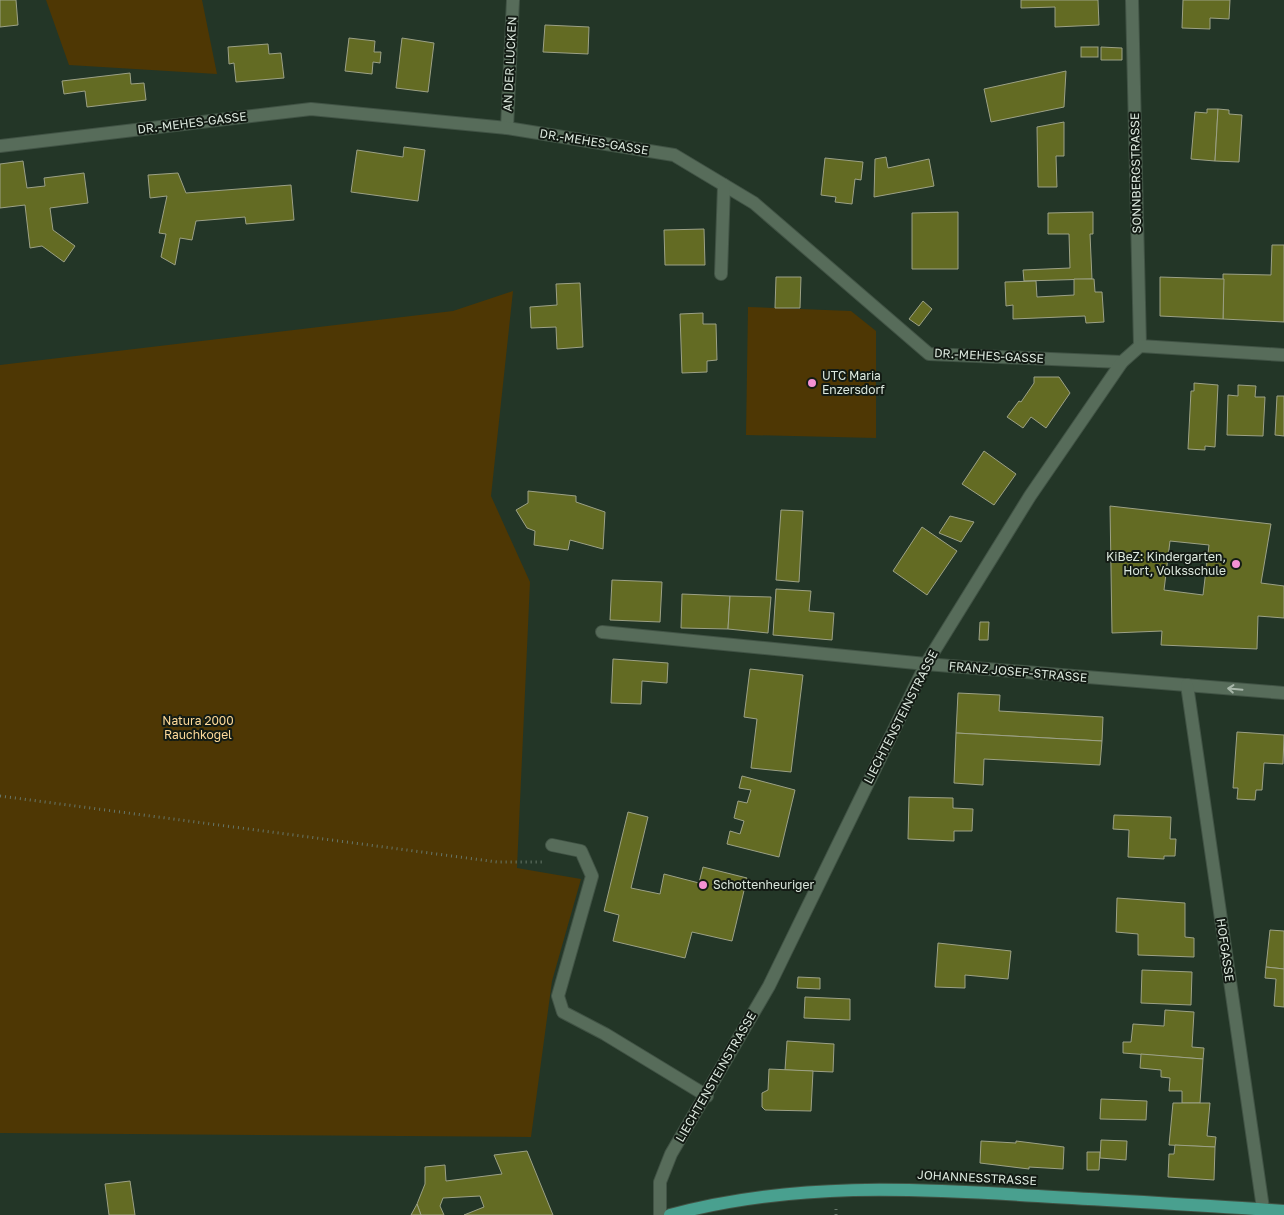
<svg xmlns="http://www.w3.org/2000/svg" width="1284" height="1215" font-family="'Golos Text',sans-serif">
<rect width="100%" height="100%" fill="#233627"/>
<g fill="#4e3704">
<path d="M46 0H202L217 74 69 65Z"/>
<path d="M513 291 491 496 530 582 517 868 581 879 552 981 531 1137 0 1133V365L453 311Z"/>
<path d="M748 307 851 311 876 331V438L746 435Z"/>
</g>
<g fill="#636b23" stroke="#9ca186" fill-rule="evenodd">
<path d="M0 0H16L18 25 0 27Z"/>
<path d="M1021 0H1098L1099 25 1055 27V7L1021 8Z"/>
<path d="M1183 0H1230L1229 19 1210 18V29L1182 28Z"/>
<path d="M545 25 589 27 588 54 543 52Z"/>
<path d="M349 38 375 41 374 52H381L380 63 373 62 372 74 345 71Z"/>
<path d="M402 38 434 43 428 92 396 88Z"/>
<path d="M268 44 269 54 281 53 284 78 236 82 234 63 229 64 228 47Z"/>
<rect x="1081" y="47" width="17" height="10"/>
<path d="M1101 47 1122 48V60H1101Z"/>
<path d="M1066 71 1064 107 991 122 984 89Z"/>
<path d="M130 73 131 84 144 83 146 100 87 107 85 91 64 94 62 81Z"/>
<path d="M1207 109H1218L1215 161 1191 159 1195 112 1207 113Z"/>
<path d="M1218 109 1229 110V114L1242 115 1239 162 1215 161Z"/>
<path d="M1064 122V156H1056L1057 187H1038L1037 127Z"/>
<path d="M404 147 425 150 418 201 351 192 357 150 403 157Z"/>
<path d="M886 157 888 168 929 159 934 186 874 197 875 159Z"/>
<path d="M825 158 863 162 861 180 855 179 852 204 835 202 836 197 821 195Z"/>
<path d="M23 161 27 188 45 186 44 178 84 173 88 203 50 208 53 230 75 246 64 262 42 246 30 248 25 205 0 208V164Z"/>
<path d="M178 173 186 193 291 185 294 220 246 224 245 217 196 221 192 240 180 238 175 265 161 257 166 234 159 233 167 196 150 198 148 175Z"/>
<path d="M958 212V269H912V213Z"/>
<path d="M1093 212V234H1090L1092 279 1024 281 1023 270 1070 268 1069 234H1048V213Z"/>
<path d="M704 229 705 265H665L664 230Z"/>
<path d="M1272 245H1284V322L1223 319V274L1271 275Z"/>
<path d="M776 277H801L800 308H775Z"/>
<path d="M1160 277 1224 279 1223 319 1160 316Z"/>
<path d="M1074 279H1094L1095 292H1102L1104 322 1086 323 1085 316 1013 319V305L1006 306 1005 282 1036 281 1037 297 1074 295Z"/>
<path d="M580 283 583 347 557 349 556 327 531 328 530 307 557 305 556 284Z"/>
<path d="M923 301 932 309 919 326 909 319Z"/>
<path d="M703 313V324H716L717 360 707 361V372L682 373 680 314Z"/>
<path d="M1034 377H1059L1070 393 1046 428 1031 417 1023 428 1007 417 1019 401 1021 402 1034 383Z"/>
<path d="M1194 383 1218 385 1215 447 1205 446V450L1188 449 1191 391H1194Z"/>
<path d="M1238 385 1256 386 1255 397H1265L1263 436 1227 435 1228 395 1238 396Z"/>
<path d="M1277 396H1284V436L1275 435Z"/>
<path d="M984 451 1016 474 994 505 962 484Z"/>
<path d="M528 491 576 496V502L605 512 603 549 570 540 568 550 534 545 535 531 527 528 516 510 528 503Z"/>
<path d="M1110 506 1271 524 1261 583 1284 586V618L1258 616 1257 649 1161 645 1162 631 1112 633ZM1170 541 1209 545 1203 595 1164 590Z"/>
<path d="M781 510 803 511 799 582 776 580Z"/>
<path d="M950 516 974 522 961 542 939 533Z"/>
<path d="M922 527 957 551 927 595 893 571Z"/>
<path d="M612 580 662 582 660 622 610 620Z"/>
<path d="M776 589 811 591 809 611 834 613 832 640 773 635Z"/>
<path d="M682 594 730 596 728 629 681 628Z"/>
<path d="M730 596 771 597 768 633 728 629Z"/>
<path d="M980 622H989L988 640H979Z"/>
<path d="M613 659 668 663 667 683 642 681 641 704 611 703Z"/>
<path d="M750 669 803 675 791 772 751 768 757 719 744 717Z"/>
<path d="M958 693 1000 695 999 711 1103 717 1102 741 956 733Z"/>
<path d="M1237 732 1284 735 1283 764 1264 763 1262 790H1256L1255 800 1237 799 1238 788H1233Z"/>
<path d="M956 733 1102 741 1100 765 984 759 983 785 954 783Z"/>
<path d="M742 776 795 790 779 857 727 844 730 831 740 834 744 821 734 818 738 801 747 803 751 790 739 788Z"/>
<path d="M909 797 953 798V808L973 809 972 831H954V841L908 839Z"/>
<path d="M628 812 648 817 631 888 660 894 664 874 699 883 703 867 747 878 732 941 692 932 685 958 613 941 619 915 604 911Z"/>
<path d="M1114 815 1171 817 1170 839H1176L1175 856H1164V859L1128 857 1129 830 1113 829Z"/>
<path d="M1117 898 1185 903V937L1194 938V957L1138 955V934L1116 932Z"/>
<path d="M1270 930 1284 931V969L1266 967Z"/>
<path d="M938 943 1011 951 1008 979 965 975V988L935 987Z"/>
<path d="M1266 967 1284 969V1007L1274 1006 1276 979 1265 978Z"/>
<path d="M1142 970 1192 972 1191 1005 1141 1003Z"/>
<path d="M798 977 820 978V989L797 988Z"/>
<path d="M805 997 850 999V1020L804 1018Z"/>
<path d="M1165 1010 1194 1012 1192 1047 1204 1048 1203 1059 1123 1053V1042H1131L1133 1024 1164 1026Z"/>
<path d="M787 1041 834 1044 833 1072 785 1070Z"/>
<path d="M1141 1054 1203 1059 1200 1103H1182V1091H1169L1170 1078 1161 1077V1070L1140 1068Z"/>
<path d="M769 1069 813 1071 811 1111 765 1110 762 1107V1093L768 1090Z"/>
<path d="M1101 1099 1147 1101 1146 1120 1100 1119Z"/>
<path d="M1173 1103H1210L1207 1136 1216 1137 1215 1147 1169 1145Z"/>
<path d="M1101 1140 1127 1141 1126 1160 1100 1158Z"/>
<path d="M981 1141 1016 1143V1141L1064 1147 1063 1169 1029 1167V1169L980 1163Z"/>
<path d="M1175 1145 1215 1147 1214 1180 1168 1177 1169 1154H1174Z"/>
<path d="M527 1151 553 1215H464L484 1207 480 1196 443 1198 440 1206 444 1215H421L417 1204 425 1184V1167L445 1165 446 1181 502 1174 494 1155Z"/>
<path d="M1087 1152H1100L1099 1170H1087Z"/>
<path d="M130 1181 135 1215H109L105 1184Z"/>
<path d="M417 1204 421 1215H411Z"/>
</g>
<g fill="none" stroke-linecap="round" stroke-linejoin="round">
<defs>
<g id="minor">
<path d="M1132 0 1140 346"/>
<path d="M507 128 513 0"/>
<path d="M0 146 311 109 507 128 674 155 754 203 929 354 1122 362"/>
<path d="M721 274 724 185"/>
<path d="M602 632 926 664 1284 693"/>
<path d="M1187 685 1264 1215"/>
<path d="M552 845 581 851 592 876 558 996 563 1012 605 1034 707 1096"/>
<path d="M660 1215V1182L671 1154 769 986 926 664 1030 496 1122 362 1140 346 1284 355"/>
</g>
<path id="major" d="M670 1215C793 1182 913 1188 1038 1196 1120 1201 1202 1205 1284 1211"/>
</defs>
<use href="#minor" stroke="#415345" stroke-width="14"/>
<use href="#major" stroke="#415345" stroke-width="14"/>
<g stroke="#67776a" stroke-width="3" stroke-dasharray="1 4" stroke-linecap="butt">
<path d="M0 796 497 862H545"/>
<path d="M836 1215V1208"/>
</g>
<use href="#minor" stroke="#576c5a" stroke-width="12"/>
<use href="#major" stroke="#49a08f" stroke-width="12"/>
</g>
<defs><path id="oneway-shaft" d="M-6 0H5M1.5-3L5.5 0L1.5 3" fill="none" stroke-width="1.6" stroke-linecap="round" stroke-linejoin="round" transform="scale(1.25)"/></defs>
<use stroke="#a7b6a9" href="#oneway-shaft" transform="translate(1235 689) rotate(-175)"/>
<g fill="#f491d4" stroke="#131b14" stroke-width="2">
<circle cx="812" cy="383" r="5"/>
<circle cx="1236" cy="564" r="5"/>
<circle cx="703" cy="885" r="5"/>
</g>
<g text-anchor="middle" stroke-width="4" stroke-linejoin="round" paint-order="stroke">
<g font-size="12" fill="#dce8de" stroke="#131b14">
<text transform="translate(510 64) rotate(-87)" y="4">AN DER LUCKEN</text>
<text transform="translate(192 123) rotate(-7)" y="4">DR.-MEHES-GASSE</text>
<text transform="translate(594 142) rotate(9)" y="4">DR.-MEHES-GASSE</text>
<text transform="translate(1136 173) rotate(-91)" y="4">SONNBERGSTRASSE</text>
<text transform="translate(989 356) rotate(3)" y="4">DR.-MEHES-GASSE</text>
<text transform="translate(1018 672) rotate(5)" y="4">FRANZ JOSEF-STRASSE</text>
<text transform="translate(901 717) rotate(-63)" y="4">LIECHTENSTEINSTRASSE</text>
<text transform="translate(1225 950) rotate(82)" y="4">HOFGASSE</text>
<text transform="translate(716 1077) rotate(-60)" y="4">LIECHTENSTEINSTRASSE</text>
<text transform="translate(977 1178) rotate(3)" y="4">JOHANNESSTRASSE</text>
</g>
<g font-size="12" fill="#dce8de" stroke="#131b14" text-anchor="start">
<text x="822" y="380">UTC Maria<tspan x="822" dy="14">Enzersdorf</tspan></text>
<text x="1226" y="561" text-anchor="end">KiBeZ: Kindergarten,<tspan x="1226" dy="14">Hort, Volksschule</tspan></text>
<text x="713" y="889">Schottenheuriger</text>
</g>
<g font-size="12" fill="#feda9a" stroke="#131b14">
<text x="198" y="725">Natura 2000<tspan x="198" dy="14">Rauchkogel</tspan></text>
</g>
</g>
</svg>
